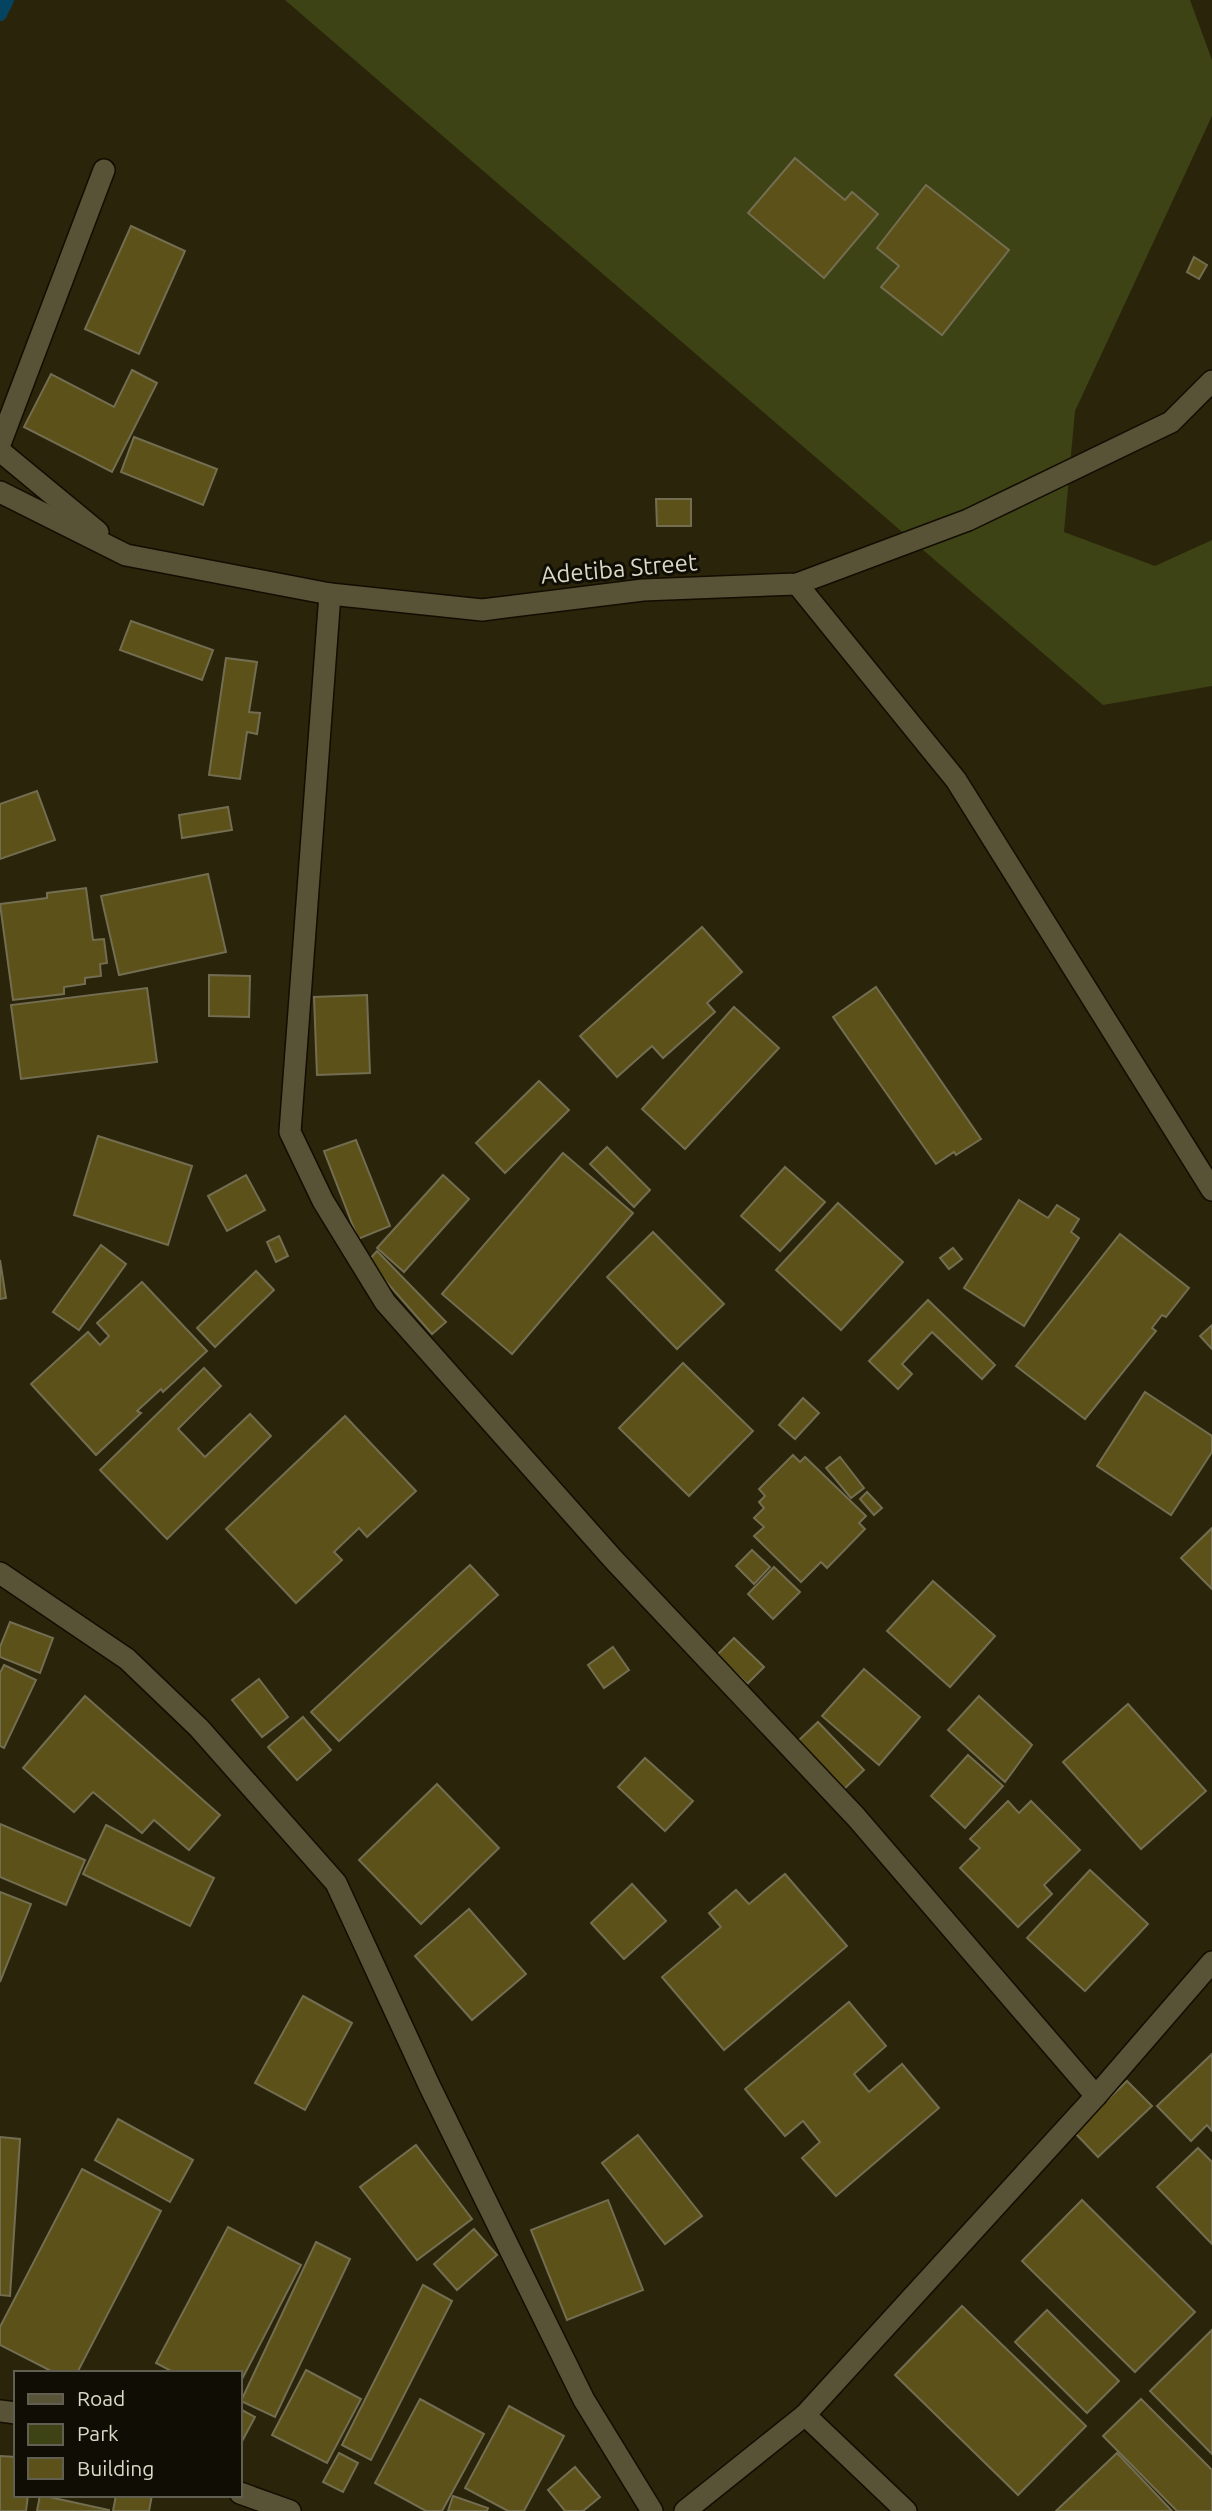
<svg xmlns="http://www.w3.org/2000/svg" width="1212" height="2511" font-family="Ubuntu,sans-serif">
<rect width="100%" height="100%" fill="#2a240a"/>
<path fill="#3d4315" d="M285 0H1190L1212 60V116L1075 411 1064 532 1155 566 1212 540V686L1103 705Z"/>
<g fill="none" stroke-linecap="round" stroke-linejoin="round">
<path stroke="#054461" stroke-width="14" d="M0 14 7 0"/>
</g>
<g fill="#5c5119" stroke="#736d51" stroke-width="2">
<path d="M795 158 845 200 852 192 878 214 824 278 748 213Z"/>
<path d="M926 185 1009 250 942 335 881 287 899 266 877 248Z"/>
<path d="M131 226 185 251 139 354 85 329Z"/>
<path d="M1194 257 1207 265 1199 279 1187 272Z"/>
<path d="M132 370 157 383 112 472 24 427 51 374 114 407Z"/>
<path d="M134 437 217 469 203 505 121 472Z"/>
<path d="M656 499H691V526H657Z"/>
<path d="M131 621 213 650 202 680 120 650Z"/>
<path d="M226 658 257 662 249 712 260 713 257 734 247 732 240 779 209 775Z"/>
<path d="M37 791 55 840 0 859V804Z"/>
<path d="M228 807 232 830 182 838 179 815Z"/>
<path d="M208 874 226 952 119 975 101 896Z"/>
<path d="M86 888 93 940 104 939 107 963 100 964 101 976 85 978V984L64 987V994L13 1000 0 904 47 898V893Z"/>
<path d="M702 927 742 972 707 1003 715 1012 663 1058 652 1046 617 1077 580 1036Z"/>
<path d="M209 975 250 976 249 1017 209 1016Z"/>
<path d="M876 987 981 1139 956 1155 954 1152 936 1164 833 1017Z"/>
<path d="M147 988 157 1062 21 1079 11 1005Z"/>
<path d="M367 995 370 1073 317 1075 314 997Z"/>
<path d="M734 1007 779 1048 685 1149 642 1109Z"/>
<path d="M539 1081 569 1110 505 1173 476 1143Z"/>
<path d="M98 1136 192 1166 168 1245 74 1215Z"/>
<path d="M356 1140 390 1226 358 1239 324 1151Z"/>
<path d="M607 1147 650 1190 634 1207 590 1164Z"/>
<path d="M563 1153 633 1213 512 1354 442 1294Z"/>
<path d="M785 1167 825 1202 780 1251 741 1216Z"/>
<path d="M246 1175 265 1210 227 1231 208 1196Z"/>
<path d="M443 1175 469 1199 404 1272 377 1248Z"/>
<path d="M1019 1200 1048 1218 1057 1205 1079 1219 1071 1232 1079 1238 1024 1326 964 1288Z"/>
<path d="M838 1203 903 1262 841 1330 776 1270Z"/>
<path d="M653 1232 724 1304 677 1349 607 1277Z"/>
<path d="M1120 1234 1189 1288 1166 1317 1162 1315 1152 1328 1156 1331 1085 1419 1016 1366Z"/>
<path d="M279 1236 288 1256 276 1262 267 1242Z"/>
<path d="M101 1245 126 1264 79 1330 53 1312Z"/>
<path d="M953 1248 962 1259 949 1269 940 1258Z"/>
<path d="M377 1251 446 1322 432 1334 368 1261Z"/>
<path d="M0 1260 6 1298 0 1299Z"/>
<path d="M256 1271 274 1290 215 1347 197 1328Z"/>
<path d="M142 1282 207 1351 163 1392 161 1389 137 1411 141 1413 96 1455 31 1384 88 1332 100 1345 109 1336 97 1323Z"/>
<path d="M928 1300 995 1365 982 1379 932 1332 902 1364 912 1374 898 1389 869 1361Z"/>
<path d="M1212 1325V1349L1200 1336Z"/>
<path d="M683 1363 753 1431 689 1496 619 1428Z"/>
<path d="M204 1368 221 1386 178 1429 205 1457 250 1414 271 1436 167 1539 100 1470Z"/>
<path d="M1145 1392 1212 1436V1452L1171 1515 1097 1466Z"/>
<path d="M803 1398 819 1413 795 1439 779 1425Z"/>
<path d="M345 1416 416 1491 367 1537 359 1528 334 1552 342 1560 296 1603 226 1529Z"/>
<path d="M793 1455 800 1462 805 1457 866 1516 859 1523 865 1529 827 1568 821 1562 801 1582 754 1536 764 1527 754 1518 764 1508 759 1502 765 1496 759 1489Z"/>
<path d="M840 1457 864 1488 851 1498 826 1468Z"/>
<path d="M867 1492 882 1508 874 1515 860 1499Z"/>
<path d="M1212 1528V1589L1181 1558Z"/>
<path d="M752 1550 770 1567 754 1584 736 1566Z"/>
<path d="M470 1565 498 1595 339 1741 311 1712Z"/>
<path d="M774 1567 800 1592 773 1619 748 1594Z"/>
<path d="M933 1581 995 1636 950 1687 887 1631Z"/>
<path d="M10 1622 53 1638 40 1673 0 1657V1647Z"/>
<path d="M734 1638 764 1667 747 1684 717 1655Z"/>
<path d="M613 1647 629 1670 604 1688 588 1665Z"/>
<path d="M4 1665 36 1680 4 1748 0 1746V1673Z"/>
<path d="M864 1669 920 1717 879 1765 822 1716Z"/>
<path d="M259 1679 288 1717 262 1737 232 1700Z"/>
<path d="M85 1696 220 1815 189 1850 154 1820 142 1833 93 1792 74 1812 23 1768Z"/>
<path d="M979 1696 1032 1745 1005 1782 948 1730Z"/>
<path d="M1128 1704 1206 1791 1141 1849 1063 1762Z"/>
<path d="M303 1717 331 1750 297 1780 268 1747Z"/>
<path d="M818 1722 864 1770 844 1789 798 1741Z"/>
<path d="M968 1755 1003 1786 965 1828 931 1796Z"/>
<path d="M645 1758 693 1801 665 1831 618 1787Z"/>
<path d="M437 1784 499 1848 421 1924 359 1860Z"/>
<path d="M1008 1801 1019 1813 1031 1801 1080 1850 1044 1885 1052 1894 1018 1927 960 1868 980 1848 970 1839Z"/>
<path d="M0 1824 85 1860 66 1905 0 1877Z"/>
<path d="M106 1825 214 1878 190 1926 83 1874Z"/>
<path d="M1090 1870 1148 1924 1085 1991 1027 1938Z"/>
<path d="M785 1874 847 1946 724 2050 662 1977 721 1927 709 1913 736 1890 749 1904Z"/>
<path d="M632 1884 666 1921 624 1959 591 1923Z"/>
<path d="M0 1892 31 1904 0 1982Z"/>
<path d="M469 1909 526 1974 472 2020 415 1956Z"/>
<path d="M303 1996 352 2023 305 2110 255 2083Z"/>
<path d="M849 2002 886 2046 854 2074 869 2092 902 2064 939 2108 836 2196 802 2158 820 2142 803 2121 785 2136 745 2089Z"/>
<path d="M1212 2054V2131L1207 2125 1191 2141 1157 2106Z"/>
<path d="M1127 2081 1152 2106 1098 2157 1074 2132Z"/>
<path d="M118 2119 193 2160 170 2202 95 2160Z"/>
<path d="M638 2135 702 2216 665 2244 602 2163Z"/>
<path d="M0 2137 20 2139 10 2296 0 2295Z"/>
<path d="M416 2145 472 2219 417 2260 360 2187Z"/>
<path d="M1198 2148 1212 2162V2244L1157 2187Z"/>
<path d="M82 2169 161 2211 77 2373H55L0 2345V2327Z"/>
<path d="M608 2200 643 2290 567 2320 531 2230Z"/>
<path d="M1082 2200 1195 2312 1135 2372 1022 2261Z"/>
<path d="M228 2227 301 2265 240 2383V2373H175L156 2363Z"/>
<path d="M474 2229 497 2255 457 2290 434 2264Z"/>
<path d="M316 2242 350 2259 275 2417 241 2401Z"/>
<path d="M423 2285 452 2301 371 2460 342 2445Z"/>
<path d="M962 2306 1086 2426 1018 2495 895 2375Z"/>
<path d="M1047 2310 1119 2381 1087 2413 1015 2342Z"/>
<path d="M1212 2330V2454L1150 2391Z"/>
<path d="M306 2370 361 2399 327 2463 272 2435Z"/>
<path d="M420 2399 484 2434 442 2511H426L375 2483Z"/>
<path d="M1141 2399 1212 2470V2511H1177L1103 2436Z"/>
<path d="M509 2406 564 2436 524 2511H508L465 2488Z"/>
<path d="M240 2409 255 2417 240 2445Z"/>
<path d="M339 2453 358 2463 343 2492 323 2482Z"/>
<path d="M1117 2453 1172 2511H1056Z"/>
<path d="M0 2456 16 2457V2495H28L26 2511H0Z"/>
<path d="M575 2467 600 2497 583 2511H565L548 2490Z"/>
<path d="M40 2495 109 2510V2511H37Z"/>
<path d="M116 2495H152L149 2511H113Z"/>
<path d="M453 2496 488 2508 487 2511H448Z"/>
</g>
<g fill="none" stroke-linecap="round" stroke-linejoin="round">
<defs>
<g id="minor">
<path d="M0 444 104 170"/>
<path d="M0 451 98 532"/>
<path d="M0 492 126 555 330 594 482 610 643 590 797 584 968 520 1171 422 1212 381"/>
<path d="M797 584 956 780 1212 1190"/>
<path d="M330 594 290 1132 323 1201 385 1302 613 1559 856 1817 1096 2096"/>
<path d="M0 1573 127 1659 199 1728 336 1883 430 2087 584 2400 652 2511"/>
<path d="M0 2411 16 2413"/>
<path d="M805 2415 906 2511"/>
<path d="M240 2493 290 2511"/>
<path d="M685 2511 805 2415 1096 2096 1212 1962"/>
</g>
</defs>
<use href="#minor" stroke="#120d00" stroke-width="24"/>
<use href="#minor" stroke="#585237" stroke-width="21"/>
</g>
<g text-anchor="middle" stroke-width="6" stroke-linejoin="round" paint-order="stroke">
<g font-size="24" fill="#dad8c8" stroke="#100e04">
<text transform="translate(619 569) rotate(-5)" y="8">Adetiba Street</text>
</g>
</g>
<rect x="14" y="2371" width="228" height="126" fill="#100e04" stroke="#615f52" stroke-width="2"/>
<rect x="28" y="2394" width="35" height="10" fill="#585237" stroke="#615f52" stroke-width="2"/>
<text x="77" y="2406" font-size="21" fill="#dad8c8">Road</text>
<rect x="28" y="2424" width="35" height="21" fill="#3d4315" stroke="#615f52" stroke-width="2"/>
<text x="77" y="2441" font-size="21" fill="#dad8c8">Park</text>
<rect x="28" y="2458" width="35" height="21" fill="#5c5119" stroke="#615f52" stroke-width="2"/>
<text x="77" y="2476" font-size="21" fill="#dad8c8">Building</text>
</svg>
